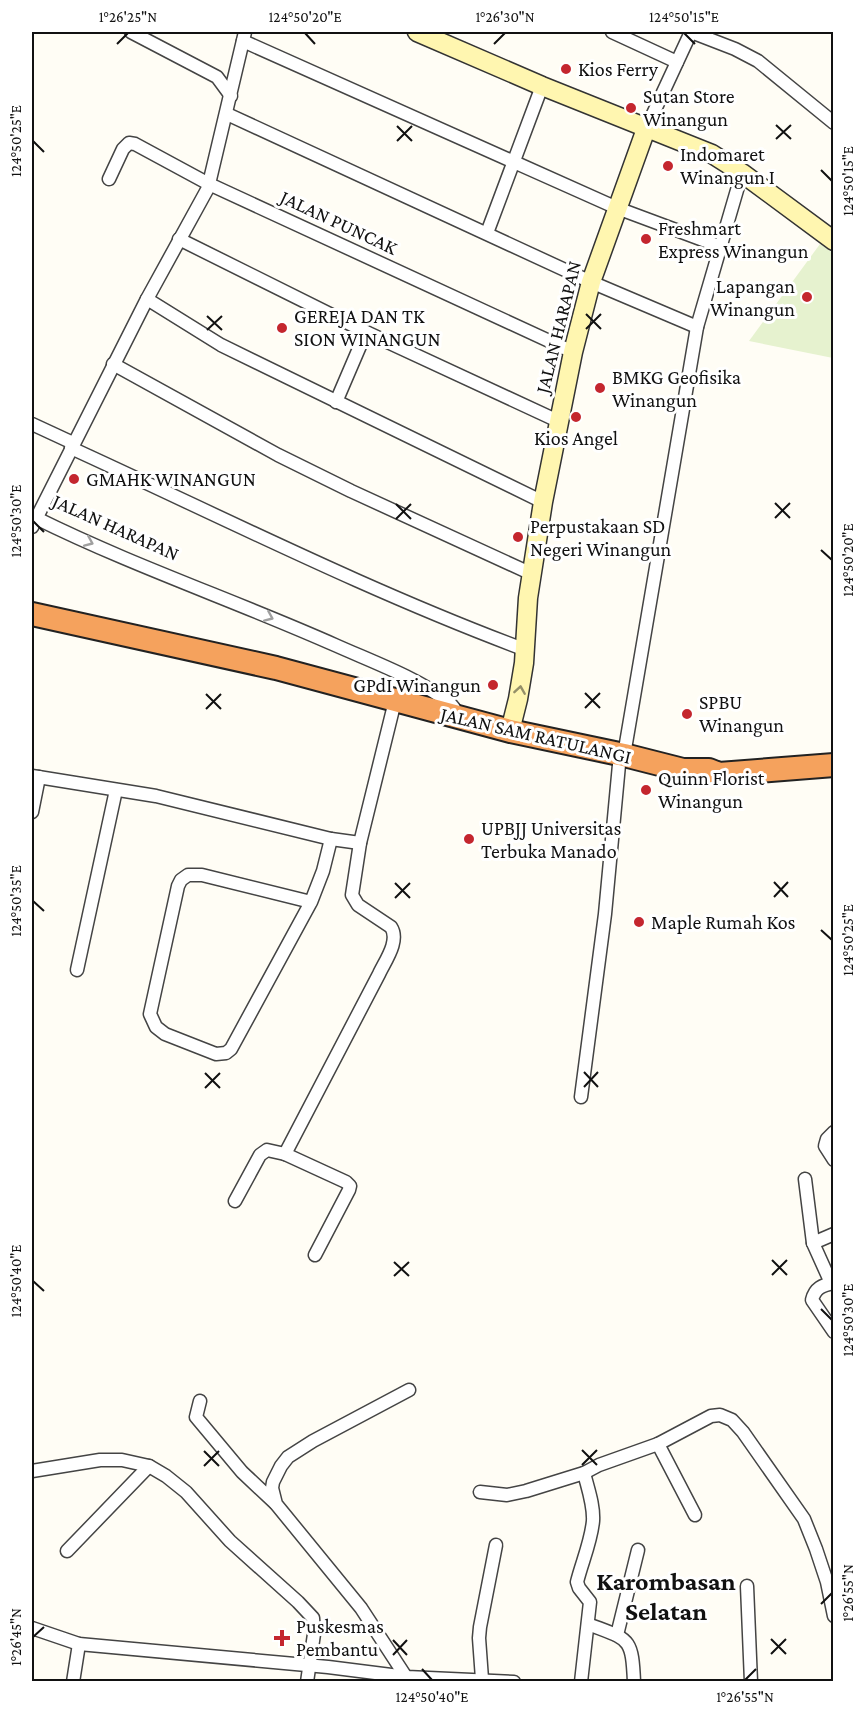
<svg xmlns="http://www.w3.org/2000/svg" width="865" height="1713" font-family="'Crimson Pro',serif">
<rect width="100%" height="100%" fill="#fffdf5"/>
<path fill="#e6f2cf" d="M820 244 833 253V358L749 341Z"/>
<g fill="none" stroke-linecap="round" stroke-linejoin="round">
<defs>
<g id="street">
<path d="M131 32 217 77 231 96"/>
<path d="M612 32 677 62"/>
<path d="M691 32 735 49 758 61 834 123"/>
<path d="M243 41 617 208 719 246"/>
<path d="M227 114 591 282 697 327"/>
<path d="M646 129 691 32"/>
<path d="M109 179 123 149 129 143 135 144 209 184 573 352"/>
<path d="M487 233 542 86"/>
<path d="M179 239 366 332 558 421"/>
<path d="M147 299 221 345 543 502"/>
<path d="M113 364 278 455 351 491 532 574"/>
<path d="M336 402 366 332"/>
<path d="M32 424 73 443"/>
<path d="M71 448C222 517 370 592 526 650"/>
<path d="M36 518C133 566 236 601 335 645 373 662 415 677 449 702L454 708 455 716"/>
<path d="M32 527 147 299 208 188 245 32"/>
<path d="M624 755 697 327 742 173"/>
<path d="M32 776 156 796 331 839 360 843"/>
<path d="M32 812 39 777"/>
<path d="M311 902 231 1049 226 1053 216 1054 165 1034 156 1027 150 1014 178 886 181 880 188 875H202L311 902 323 871 331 839"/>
<path d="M77 970 116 790"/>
<path d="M581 1097 605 914 620 754"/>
<path d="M834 1132 827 1139 825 1146 834 1160"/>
<path d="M285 1154 379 974C385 961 400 941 391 927L358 905 352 895 360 843 395 701"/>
<path d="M805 1179 813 1243 831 1283"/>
<path d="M235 1201 260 1155 267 1150 285 1154 346 1182 350 1186 349 1190 315 1255"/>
<path d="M813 1243 834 1234"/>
<path d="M834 1283C822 1285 815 1288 812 1300L834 1332"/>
<path d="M200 1401 196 1417 242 1472 275 1503"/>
<path d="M658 1444 695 1515"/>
<path d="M32 1471 100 1460H122L149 1466 166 1476 186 1492 230 1541 298 1602 313 1618 314 1634 307 1682"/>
<path d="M480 1492 507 1495 526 1491 584 1473 599 1465 658 1444 711 1416 720 1415 732 1420 743 1432 804 1519 816 1549 827 1582 834 1616"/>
<path d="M67 1551 149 1466"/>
<path d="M747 1586 751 1682"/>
<path d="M588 1624C629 1640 632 1636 634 1682"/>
<path d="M32 1628 79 1644 328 1667 407 1677 514 1682"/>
<path d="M617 1635 638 1550"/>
<path d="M482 1679 479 1638 480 1627 496 1545"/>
<path d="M408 1680 361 1608 276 1504 272 1488 273 1482 281 1466 288 1457 313 1441 409 1390"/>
<path d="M73 1682 79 1644"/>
<path d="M581 1682 590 1602 579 1588 577 1582C582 1562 591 1542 593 1521 594 1505 588 1489 584 1473"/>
</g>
<g id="secondary">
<path d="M417 32 542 86 712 154 742 173 834 241"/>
<path d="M510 731 518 699 524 663 528 598 543 502 573 352 591 282 646 129"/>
</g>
<path id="highway" d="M32 614 276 668 510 731 624 755 683 770H709L719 774 834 765"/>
</defs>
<use href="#street" stroke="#444" stroke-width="15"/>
<use href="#secondary" stroke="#333" stroke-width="21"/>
<use href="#highway" stroke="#222" stroke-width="26"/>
<use href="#street" stroke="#fff" stroke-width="12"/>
<use href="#secondary" stroke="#fff6b0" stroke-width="18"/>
<use href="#highway" stroke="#f5a25d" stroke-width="22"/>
</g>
<defs><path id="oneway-chevron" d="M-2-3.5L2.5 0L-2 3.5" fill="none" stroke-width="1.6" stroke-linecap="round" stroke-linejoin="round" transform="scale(1.5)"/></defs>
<g stroke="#a0a0a0">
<use href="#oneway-chevron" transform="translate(89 542) rotate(23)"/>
<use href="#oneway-chevron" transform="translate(269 617) rotate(23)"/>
</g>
<use stroke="#948f68" href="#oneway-chevron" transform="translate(520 690) rotate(-81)"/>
<path fill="none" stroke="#111" stroke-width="2" d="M305 33 315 44M684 33 695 44M117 44 128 33M494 44 505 33M776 125 791 139M397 126 412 141M776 139 791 125M33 141 44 152M397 141 412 126M821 170 832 181M586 314 601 329M207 316 222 330M586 329 601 314M207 330 222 316M775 503 790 518M396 504 411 519M775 518 790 503M396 519 411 504M33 521 44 532M821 550 832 560M585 693 600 708M206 694 221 709M585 708 600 693M206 709 221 694M774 882 788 897M395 883 410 898M774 897 788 882M395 898 410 883M33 901 44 911M821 930 832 940M584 1072 598 1087M205 1073 220 1088M584 1087 598 1072M205 1088 220 1073M772 1260 787 1275M394 1262 409 1276M772 1275 787 1260M394 1276 409 1262M33 1281 44 1291M821 1309 832 1320M582 1450 597 1465M204 1451 219 1466M582 1465 597 1450M204 1466 219 1451M821 1604 832 1593M33 1637 44 1627M771 1639 786 1654M393 1640 407 1655M771 1654 786 1639M393 1655 407 1640M422 1669 432 1680M745 1680 756 1669"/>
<g fill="#c4262e" stroke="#fff" stroke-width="2">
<circle cx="566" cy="69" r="6"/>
<circle cx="631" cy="108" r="6"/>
<circle cx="668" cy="166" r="6"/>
<circle cx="646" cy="239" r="6"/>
<circle cx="807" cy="297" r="6"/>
<circle cx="282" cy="328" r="6"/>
<circle cx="600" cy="388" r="6"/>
<circle cx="576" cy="417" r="6"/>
<circle cx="74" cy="479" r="6"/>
<circle cx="518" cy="537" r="6"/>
<circle cx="493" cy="685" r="6"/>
<circle cx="687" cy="714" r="6"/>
<circle cx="646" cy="790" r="6"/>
<circle cx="469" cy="839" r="6"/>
<circle cx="639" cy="922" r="6"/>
<path d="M279 1629h6v6h6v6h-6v6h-6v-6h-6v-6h6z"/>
</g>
<g text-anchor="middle" stroke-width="6" stroke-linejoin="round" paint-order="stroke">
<g font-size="20" fill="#111" stroke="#fff" text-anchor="start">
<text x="578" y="76">Kios Ferry</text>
<text x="643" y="103">Sutan Store<tspan x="643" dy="23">Winangun</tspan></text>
<text x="680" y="161">Indomaret<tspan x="680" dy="23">Winangun I</tspan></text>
<text x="658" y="235">Freshmart<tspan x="658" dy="23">Express Winangun</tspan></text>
<text x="795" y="293" text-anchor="end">Lapangan<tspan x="795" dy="23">Winangun</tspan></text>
<text x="294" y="323">GEREJA DAN TK<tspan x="294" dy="23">SION WINANGUN</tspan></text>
<text x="612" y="384">BMKG Geofisika<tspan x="612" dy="23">Winangun</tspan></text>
<text x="576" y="445" text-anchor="middle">Kios Angel</text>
<text x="86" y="486">GMAHK WINANGUN</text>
<text x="530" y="533">Perpustakaan SD<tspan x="530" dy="23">Negeri Winangun</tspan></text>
<text x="481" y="692" text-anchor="end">GPdI Winangun</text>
<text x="699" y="709">SPBU<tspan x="699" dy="23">Winangun</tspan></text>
<text x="658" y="785">Quinn Florist<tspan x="658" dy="23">Winangun</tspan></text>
<text x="481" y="835">UPBJJ Universitas<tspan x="481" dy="23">Terbuka Manado</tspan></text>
<text x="651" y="929">Maple Rumah Kos</text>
<text x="296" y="1633">Puskesmas<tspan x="296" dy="23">Pembantu</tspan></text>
</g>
<g font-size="20" fill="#111" stroke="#fff">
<text transform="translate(339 222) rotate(25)" y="7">JALAN PUNCAK</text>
<text transform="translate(558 327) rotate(-76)" y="7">JALAN HARAPAN</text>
<text transform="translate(116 527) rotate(24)" y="7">JALAN HARAPAN</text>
<text transform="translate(536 735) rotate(13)" y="7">JALAN SAM RATULANGI</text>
</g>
<g font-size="26" font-weight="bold" fill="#111" stroke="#fff">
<text x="666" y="1590">Karombasan<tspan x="666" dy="30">Selatan</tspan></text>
</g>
</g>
<rect width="865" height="1713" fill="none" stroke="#ffffff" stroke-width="66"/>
<rect x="33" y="33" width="799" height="1647" fill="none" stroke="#111" stroke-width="2"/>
<g font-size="15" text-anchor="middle" fill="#111">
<text x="128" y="22">1°26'25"N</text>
<text x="305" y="22">124°50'20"E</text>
<text x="505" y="22">1°26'30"N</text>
<text x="684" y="22">124°50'15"E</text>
<text transform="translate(16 141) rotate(-90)" y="5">124°50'25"E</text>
<text transform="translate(848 181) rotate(-90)" y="5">124°50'15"E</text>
<text transform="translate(16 521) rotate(-90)" y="5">124°50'30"E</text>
<text transform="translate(848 560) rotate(-90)" y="5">124°50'20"E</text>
<text transform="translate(16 901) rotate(-90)" y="5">124°50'35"E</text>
<text transform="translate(848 940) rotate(-90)" y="5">124°50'25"E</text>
<text transform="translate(16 1281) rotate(-90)" y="5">124°50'40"E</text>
<text transform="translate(848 1320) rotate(-90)" y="5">124°50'30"E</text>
<text transform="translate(848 1593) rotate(-90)" y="5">1°26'55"N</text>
<text transform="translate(16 1637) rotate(-90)" y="5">1°26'45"N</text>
<text x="432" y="1702">124°50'40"E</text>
<text x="745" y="1702">1°26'55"N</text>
</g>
</svg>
